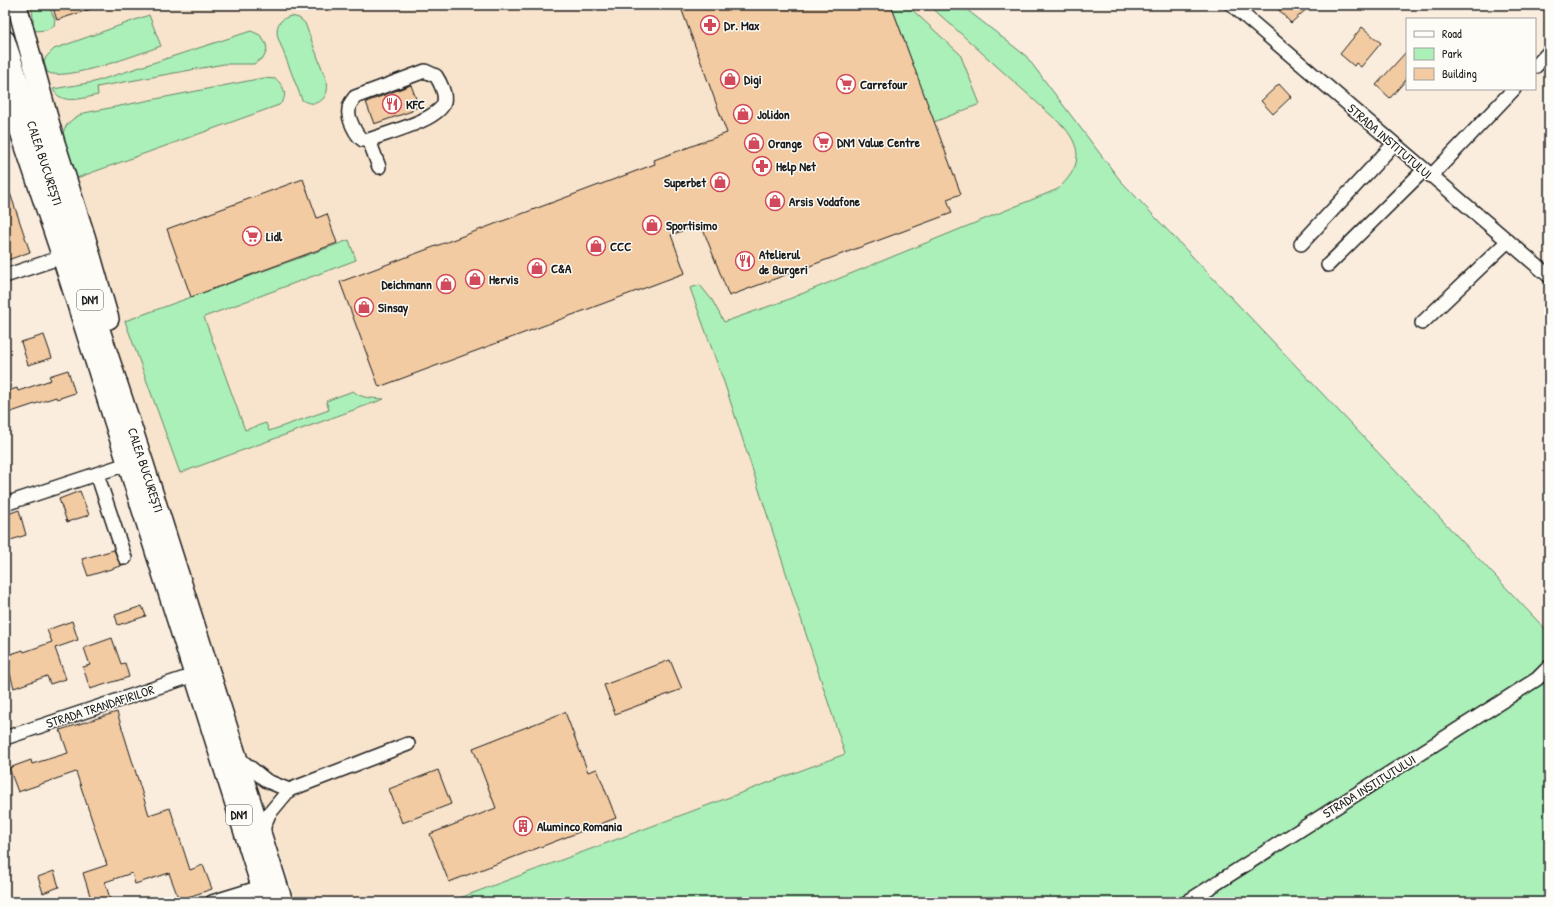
<svg xmlns="http://www.w3.org/2000/svg" width="1554" height="907" font-family="'Patrick Hand',sans-serif">
<rect width="100%" height="100%" fill="#faedde"/>
<filter id="ink" filterUnits="userSpaceOnUse"><feTurbulence type="fractalNoise" baseFrequency=".025" numOctaves="2"/><feDisplacementMap in="SourceGraphic" scale="8" xChannelSelector="R" yChannelSelector="G"/><feConvolveMatrix kernelMatrix="1 2 1 2 8 2 1 2 1" color-interpolation-filters="sRGB"/></filter>
<g filter="url(#ink)">
<path fill="#f8e3cc" d="M8 5H961L1026 56 1120 180 725 385 845 754 449 902H297L155 482Z"/>
<g fill="#abefb9" stroke="#64866a">
<path d="M31 5H48L55 19 54 26 46 30 35 31C32 23 34 14 31 5Z"/>
<path d="M891 5H907L960 54 980 104 934 122Z"/>
<path d="M929 5H961L1026 56 1120 180 1549 633V902H449L845 754 725 385 690 288 700 285 712 300 724 322 784 301 1058 189C1080 168 1084 151 1064 127Z"/>
<path d="M149 15 161 46C141 53 63 83 47 72L44 62 46 57 54 49Z"/>
<path d="M291 16 299 18 305 23 327 82C330 98 317 109 302 100L278 38C275 26 279 19 291 16Z"/>
<path d="M251 31 260 35 266 44 267 50 264 57 254 64H224L97 87 98 95C83 98 61 106 53 89L94 82Z"/>
<path d="M263 78 276 79C284 86 289 97 279 105L74 179C65 150 49 128 84 113Z"/>
<path d="M349 240 356 260 204 317 245 430 266 423 269 431 329 410 326 401 353 391C362 399 373 398 384 399L180 473 125 321Z"/>
</g>
<g fill="#f2cba2" stroke="#1c1c1c">
<path d="M52 5H97V7L57 20Z"/>
<path d="M680 5H891L961 194 947 199 952 213 729 296 701 224 671 235 685 273 379 387 340 282 655 164 654 160 727 133Z"/>
<path d="M1274 5H1311L1291 23Z"/>
<path d="M1362 27 1381 43 1361 67 1356 63 1354 66 1340 54Z"/>
<path d="M1407 51V79L1390 98 1376 85Z"/>
<path d="M1279 84 1291 97 1273 114 1261 101Z"/>
<path d="M411 85 419 107 412 109V111L374 124 366 102Z"/>
<path d="M303 179 317 218 327 214 337 243 191 297 167 229Z"/>
<path d="M7 184 30 252 5 261V185Z"/>
<path d="M44 335 52 358 28 365 21 342Z"/>
<path d="M68 370 75 393 57 399 56 397 5 414V392L17 388 18 391 51 380 49 376Z"/>
<path d="M80 491 89 515 67 522 59 499Z"/>
<path d="M19 510 26 535 5 542V515Z"/>
<path d="M114 550 121 566 88 576 82 559Z"/>
<path d="M142 606 146 616 118 625 115 615Z"/>
<path d="M72 621 78 640 55 648 66 679 50 684 47 676 14 688 5 656 23 650 24 652 52 642 47 630Z"/>
<path d="M112 638 121 664 125 663 129 677 90 689 83 667 90 665 84 648Z"/>
<path d="M670 660 682 689 615 714 604 685Z"/>
<path d="M117 712 149 815 170 808 190 870 203 865 212 889 179 900 169 873 135 884 132 873 105 882 111 902H92L83 873 107 865 76 772 18 792 9 768 31 760 32 764 68 753 60 730Z"/>
<path d="M565 712 588 772 597 769 616 818 449 882 430 834 496 808 473 748Z"/>
<path d="M438 770 451 804 402 823 389 789Z"/>
<path d="M54 871 59 887 43 893 38 877Z"/>
</g>
<g fill="none" stroke-linecap="round" stroke-linejoin="round">
<defs>
<g id="minor">
<path d="M1232 5 1549 276"/>
<path d="M1535 67 1549 52"/>
<path d="M369 140H363C356 136 347 117 349 109 349 104 352 101 355 97L425 71 436 76C440 82 446 94 444 102 440 120 386 133 369 140L379 167"/>
<path d="M1431 176 1514 89"/>
<path d="M1301 244 1394 144"/>
<path d="M1328 265 1424 170"/>
<path d="M5 276 62 257"/>
<path d="M1422 323 1508 241"/>
<path d="M97 474 125 558"/>
<path d="M5 504 127 464"/>
<path d="M5 738 194 675"/>
<path d="M237 757 267 781 289 790"/>
<path d="M264 836V826L269 814 289 790 408 744"/>
<path d="M212 902 261 887"/>
<path d="M1187 902 1537 679 1549 667"/>
</g>
<g id="highway">
<path d="M17 5 55 143 86 239 109 319"/>
<path d="M5 40 143 461 283 902"/>
<path d="M5 87 62 257 266 902"/>
</g>
</defs>
<use href="#minor" stroke="#1c1c1c" stroke-width="16"/>
<use href="#highway" stroke="#1c1c1c" stroke-width="22"/>
<use href="#minor" stroke="#fdfcf7" stroke-width="13"/>
<use href="#highway" stroke="#fdfcf7" stroke-width="19"/>
</g>
</g>
<defs>
<symbol id="pharmacy-ring" viewBox="-11 -11 22 22"><circle r="9.5" fill="#fdfcf7" stroke="#d1495b" stroke-width="1.5"/><path d="M-2-6h4v4h4v4h-4v4h-4v-4h-4v-4h4Z" fill="#d1495b"/></symbol>
<symbol id="shop-ring" viewBox="-11 -11 22 22"><circle r="9.5" fill="#fdfcf7" stroke="#d1495b" stroke-width="1.5"/><path d="M-5-2.5h2.3a2.7 3.5 0 0 1 5.4 0H5L5.5 6h-11ZM-1.5-2.5h3a1.5 2.3 0 0 0-3 0Z" fill="#d1495b"/></symbol>
<symbol id="supermarket-ring" viewBox="-11 -11 22 22"><circle r="9.5" fill="#fdfcf7" stroke="#d1495b" stroke-width="1.5"/><path d="M-6-5.5h2.5l.6 2H6L4.5 2H-2.5L-4.4-4H-6ZM-1.5 3.2a1.3 1.3 0 1 0 .1 0ZM3 3.2a1.3 1.3 0 1 0 .1 0Z" fill="#d1495b"/></symbol>
<symbol id="restaurant-ring" viewBox="-11 -11 22 22"><circle r="9.5" fill="#fdfcf7" stroke="#d1495b" stroke-width="1.5"/><path d="M-5-6h1v4h1v-4h1v4h1v-4h1v5L-1.5 .5V6h-2V.5L-5-1ZM5-6V6H3V1.5H1.5Q1.5-4 5-6Z" fill="#d1495b"/></symbol>
<symbol id="building-ring" viewBox="-11 -11 22 22"><circle r="9.5" fill="#fdfcf7" stroke="#d1495b" stroke-width="1.5"/><path d="M-4-6H4V6H1V3H-1V6H-4ZM-2.5-4.3h1.7v1.8h-1.7ZM.8-4.3h1.7v1.8H.8ZM-2.5-1h1.7V.8h-1.7ZM.8-1h1.7V.8H.8Z" fill="#d1495b"/></symbol>
</defs>
<g fill-rule="evenodd">
<use href="#pharmacy-ring" x="699" y="14" width="22" height="22"/>
<use href="#shop-ring" x="719" y="68" width="22" height="22"/>
<use href="#supermarket-ring" x="835" y="73" width="22" height="22"/>
<use href="#restaurant-ring" x="381" y="93" width="22" height="22"/>
<use href="#shop-ring" x="732" y="103" width="22" height="22"/>
<use href="#supermarket-ring" x="812" y="131" width="22" height="22"/>
<use href="#shop-ring" x="743" y="132" width="22" height="22"/>
<use href="#pharmacy-ring" x="751" y="155" width="22" height="22"/>
<use href="#shop-ring" x="709" y="171" width="22" height="22"/>
<use href="#shop-ring" x="764" y="190" width="22" height="22"/>
<use href="#shop-ring" x="641" y="214" width="22" height="22"/>
<use href="#supermarket-ring" x="241" y="225" width="22" height="22"/>
<use href="#shop-ring" x="585" y="235" width="22" height="22"/>
<use href="#restaurant-ring" x="734" y="250" width="22" height="22"/>
<use href="#shop-ring" x="526" y="257" width="22" height="22"/>
<use href="#shop-ring" x="464" y="268" width="22" height="22"/>
<use href="#shop-ring" x="435" y="273" width="22" height="22"/>
<use href="#shop-ring" x="353" y="296" width="22" height="22"/>
<use href="#building-ring" x="512" y="815" width="22" height="22"/>
</g>
<g text-anchor="middle" stroke-width="3" stroke-linejoin="round" paint-order="stroke">
<g fill="#fdfcf7" stroke="#605f5e" stroke-width="1">
<rect x="77" y="290" width="26" height="20" rx="3"/>
<rect x="226" y="805" width="26" height="20" rx="3"/>
</g>
<g font-size="12" font-weight="bold" fill="#1c1c1c">
<text x="90" y="304">DN1</text>
<text x="239" y="819">DN1</text>
</g>
<g font-size="13" font-weight="bold" fill="#1c1c1c" stroke="#fdfcf7" text-anchor="start">
<text x="724" y="30">Dr. Max</text>
<text x="744" y="84">Digi</text>
<text x="860" y="89">Carrefour</text>
<text x="406" y="109">KFC</text>
<text x="757" y="119">Jolidon</text>
<text x="837" y="147">DN1 Value Centre</text>
<text x="768" y="148">Orange</text>
<text x="776" y="171">Help Net</text>
<text x="706" y="187" text-anchor="end">Superbet</text>
<text x="789" y="206">Arsis Vodafone</text>
<text x="666" y="230">Sportisimo</text>
<text x="266" y="241">Lidl</text>
<text x="610" y="251">CCC</text>
<text x="759" y="259">Atelierul<tspan x="759" dy="15">de Burgeri</tspan></text>
<text x="551" y="273">C&amp;A</text>
<text x="489" y="284">Hervis</text>
<text x="432" y="289" text-anchor="end">Deichmann</text>
<text x="378" y="312">Sinsay</text>
<text x="537" y="831">Aluminco Romania</text>
</g>
<g font-size="13" fill="#1c1c1c" stroke="#fdfcf7">
<text transform="translate(1390 141) rotate(41)" y="5">STRADA INSTITUTULUI</text>
<text transform="translate(45 163) rotate(72)" y="5">CALEA BUCUREȘTI</text>
<text transform="translate(146 470) rotate(72)" y="5">CALEA BUCUREȘTI</text>
<text transform="translate(100 706) rotate(-18)" y="5">STRADA TRANDAFIRILOR</text>
<text transform="translate(1369 786) rotate(-32)" y="5">STRADA INSTITUTULUI</text>
</g>
</g>
<rect width="1554" height="907" fill="none" stroke="#fdfcf7" stroke-width="20"/>
<rect x="10" y="10" width="1534" height="887" fill="none" stroke="#1c1c1c" stroke-width="1.5" filter="url(#ink)"/>
<rect x="1406" y="18" width="130" height="72" fill="#fdfcf7" stroke="#a3a29f"/>
<rect x="1414" y="31" width="20" height="6" fill="#fdfcf7" stroke="#a3a29f"/>
<text x="1442" y="38" font-size="12" fill="#1c1c1c">Road</text>
<rect x="1414" y="48" width="20" height="12" fill="#abefb9" stroke="#a3a29f"/>
<text x="1442" y="58" font-size="12" fill="#1c1c1c">Park</text>
<rect x="1414" y="68" width="20" height="12" fill="#f2cba2" stroke="#a3a29f"/>
<text x="1442" y="78" font-size="12" fill="#1c1c1c">Building</text>
</svg>
